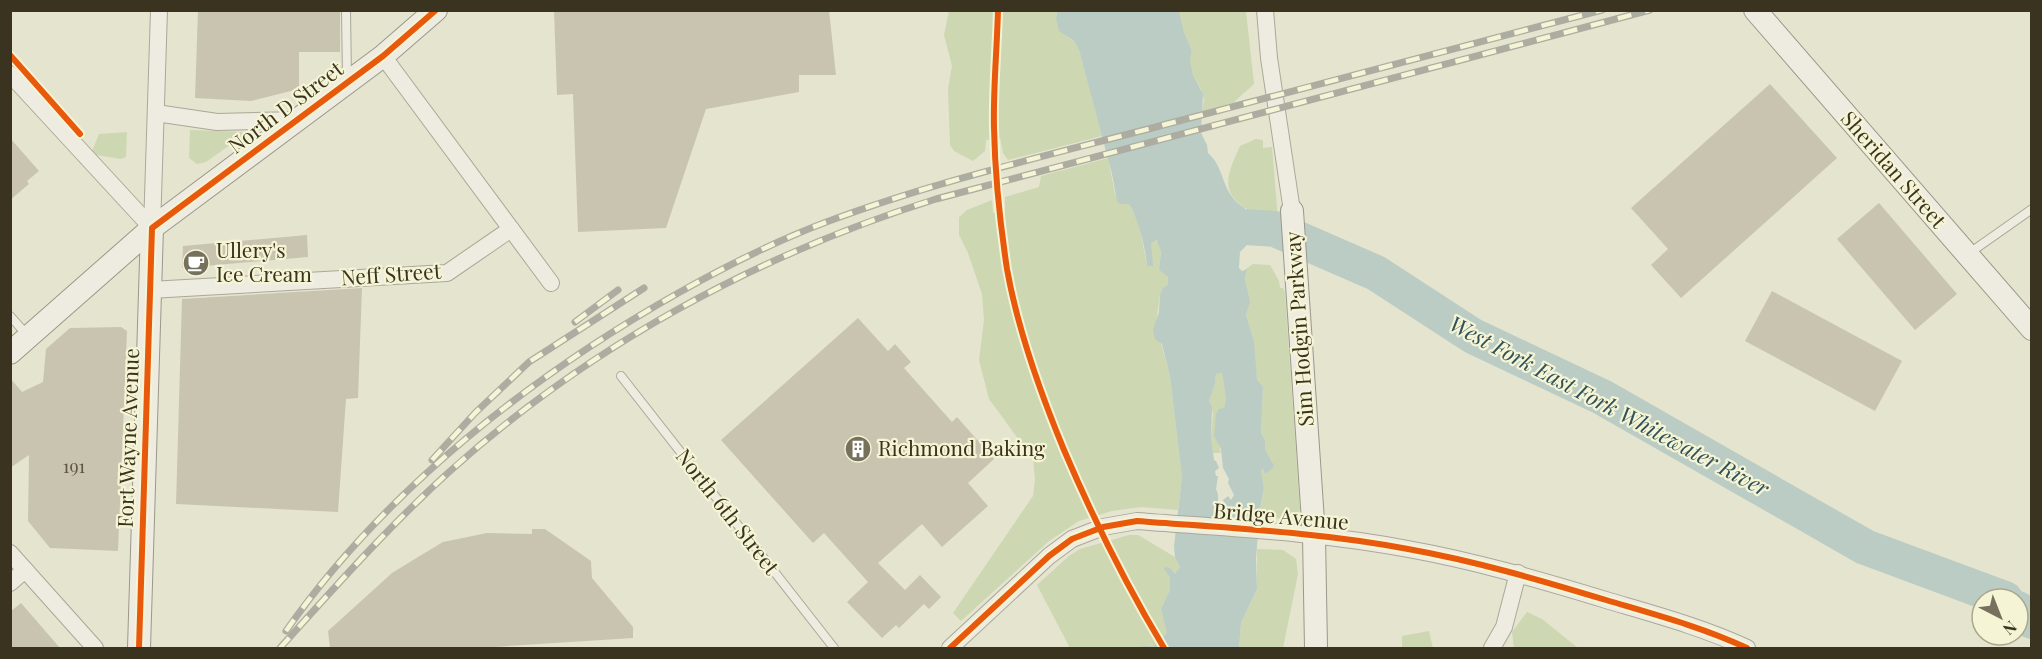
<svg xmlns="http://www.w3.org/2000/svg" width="2042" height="659" font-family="'Playfair Display',serif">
<rect width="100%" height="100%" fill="#e5e4cf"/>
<g fill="#cdd7b2">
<path d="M949 11H1057C1054 24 1062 35 1074 41L1079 50 1102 136 1008 160 1003 153 1000 138 986 140 985 151 973 161 954 151 950 145 948 89 952 66 944 35Z"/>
<path d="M1179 11H1246L1254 84 1233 103 1202 111 1204 100 1201 89 1193 75 1190 60 1192 51 1184 32Z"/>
<path d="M190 130 248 132 206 162 197 164 189 158Z"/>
<path d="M127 132 126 157 121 159 91 154 99 134Z"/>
<path d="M1256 139 1263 140V148L1272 147 1278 219C1268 219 1260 216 1251 211 1218 194 1227 175 1240 146Z"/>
<path d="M1108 158 1115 194 1120 204H1129L1139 225 1147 266 1151 260V243L1158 240 1161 252 1159 270 1168 277V285L1160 295 1156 324 1170 377 1182 477 1178 510 1141 507 1112 511 1079 521 1049 541 961 621 953 613 1033 496 1035 479 1033 459 989 399 979 360 984 320 982 294 968 253 959 235V217L967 210 992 200 993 213 1005 212V197L1039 187 1041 176Z"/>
<path d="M1253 264 1270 265 1279 281 1280 288H1283L1285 293 1300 510C1294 524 1272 517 1259 516L1264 488 1261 470 1263 469 1265 474 1273 463 1265 449V440L1261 435 1263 387 1257 380 1251 332 1246 313 1249 302 1245 280 1247 271H1243Z"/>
<path d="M1222 373 1226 400 1224 408 1217 418 1215 429 1221 453H1213L1211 437 1213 413 1209 401 1215 384 1216 374Z"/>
<path d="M1129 535H1138L1175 557 1180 567 1178 572 1170 577V590L1161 609 1168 633 1153 647 1070 648 1037 585 1069 556 1080 549Z"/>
<path d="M1257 549 1283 550 1296 559 1298 574 1283 648H1239L1241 623 1257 589Z"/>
<path d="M1527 612 1542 619 1578 648H1514L1512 632Z"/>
<path d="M1429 631 1433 648H1402V636Z"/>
</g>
<path fill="#baccc4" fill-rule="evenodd" d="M1057 11H1179L1184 32 1192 51 1190 60 1193 75 1203 94 1201 133 1207 145 1208 153C1226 168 1220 194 1245 208L1246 246 1240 252 1239 268 1242 271 1247 270 1245 280 1250 302 1246 314 1254 342 1257 380 1263 387 1261 434 1265 440V449L1274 465 1272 469 1265 474 1263 469 1261 470 1264 488 1260 509 1256 558 1257 589 1241 623 1239 648H1139L1144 646 1153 647 1167 633 1161 609 1170 590V577L1164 569 1166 567 1170 568 1175 574 1180 567 1175 557 1174 546 1182 477 1170 377 1162 344 1155 339 1153 330 1159 312 1160 295 1163 288 1168 285V277L1159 270 1161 252 1157 240 1151 243 1153 266H1147C1145 247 1139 221 1129 204H1120L1117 201 1112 174 1079 50 1074 41 1059 31 1056 19ZM1222 373 1226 400 1224 408 1219 409 1216 414 1214 436 1221 449 1223 468 1229 479 1228 483 1234 495 1231 500 1228 496 1223 500 1225 505 1221 520 1216 519V506L1218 503V494L1216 489 1218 476H1216L1215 471 1219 468 1216 461 1214 460 1211 437 1212 407 1209 401 1215 384 1216 374Z"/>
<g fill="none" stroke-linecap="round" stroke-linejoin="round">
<g stroke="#baccc4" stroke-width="36">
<path d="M1212 225 1275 229 1376 273 1473 336 1602 397 1865 547 2005 599"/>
<path d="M2018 609 2032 621"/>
</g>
</g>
<g fill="#c9c4b0">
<path d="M198 10H340V52H299V89L251 101 195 98Z"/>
<path d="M554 10H829L836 75H799V92L706 109 666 228 578 232 573 94 557 95Z"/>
<path d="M1770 84 1837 158 1681 298 1651 265 1668 249 1631 208Z"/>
<path d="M10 138 39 171 27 181 29 184 10 200Z"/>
<path d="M1879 203 1957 294 1915 330 1837 239Z"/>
<path d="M307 235 308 257 182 268 183 246Z"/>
<path d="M362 288 358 398 346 399 338 512 176 504 182 299Z"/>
<path d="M1772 291 1902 361 1875 411 1745 341Z"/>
<path d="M858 318 888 351 895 344 911 362 904 368 952 422 957 417 994 459 968 483 988 506 942 547 922 524 878 563 905 590 920 575 941 597 929 609 924 604 899 628 896 625 882 638 847 602 868 582 824 533 813 543 721 440Z"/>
<path d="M121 327 127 331 118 551 50 548 28 521 29 455 10 468V378L22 392 43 382 46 349 70 328Z"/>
<path d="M532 529H545L591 561 592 578 633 627V638L479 648H330L328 631 392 573 418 557 443 542 487 533 532 534Z"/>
<path d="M21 603 60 648H10V612Z"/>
</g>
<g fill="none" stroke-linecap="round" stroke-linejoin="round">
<defs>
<g id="lane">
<path d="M346 10 347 79"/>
<path d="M1968 254 2032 209"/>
<path d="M10 316 28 336"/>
<path d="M621 376 834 648"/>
</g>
<g id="street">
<path d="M1265 10 1269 58 1292 211"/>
<path d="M383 56 551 283"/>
<path d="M10 74 152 228"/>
<path d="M156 113 217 122 298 120"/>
<path d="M152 228 159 10"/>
<path d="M150 290 447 273 511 229"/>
<path d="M10 553 95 648"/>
<path d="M10 583 25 570"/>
<path d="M950 648 1049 556 1072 539 1103 527 1137 521C1227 528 1319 532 1408 549 1475 561 1540 580 1606 600 1653 614 1702 627 1747 648"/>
<path d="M1492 648 1504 627 1518 573"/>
</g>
<g id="secondary">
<path d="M1755 10 2032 329"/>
<path d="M1292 211 1314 536 1316 648"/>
<path d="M10 353 152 228 383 56 436 10"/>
<path d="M139 648 152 228"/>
</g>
</defs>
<use href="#lane" stroke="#aaa898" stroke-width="10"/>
<use href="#street" stroke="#aaa898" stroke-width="18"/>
<use href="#secondary" stroke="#9a9888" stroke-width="24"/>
<use href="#lane" stroke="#eeece0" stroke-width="8"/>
<use href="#street" stroke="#eeece0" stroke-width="16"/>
<use href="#secondary" stroke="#eeece0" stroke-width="22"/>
<defs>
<g id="rail">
<path d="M575 322 618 290"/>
<path d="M432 460 475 413 529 362 644 288"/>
<path d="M286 631C384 491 532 375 680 292 728 265 778 240 829 221 939 180 1054 154 1167 124 1312 86 1457 48 1602 10"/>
<path d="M280 648C334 588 389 526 449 472 589 346 757 255 936 199L1650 10"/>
</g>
</defs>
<use href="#rail" stroke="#adaca1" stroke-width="7"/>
<use href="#rail" stroke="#f5f4d5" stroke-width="4.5" stroke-dasharray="14" stroke-linecap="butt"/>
<defs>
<g id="cycleway">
<path d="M998 10C997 50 993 89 994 128 995 175 1000 223 1007 269 1018 331 1040 392 1064 450 1093 518 1126 585 1164 648"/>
<path d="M10 55 80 134"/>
<path d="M139 648 152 228 383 56 436 10"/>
<path d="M950 648 1049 556 1072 539 1103 527 1137 521C1227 528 1319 532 1408 549 1475 561 1540 580 1606 600 1653 614 1702 627 1747 648"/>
</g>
</defs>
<use href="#cycleway" stroke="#f5f4d5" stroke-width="10"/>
<use href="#cycleway" stroke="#e8590c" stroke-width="6"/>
</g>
<defs>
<symbol id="cafe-disc" viewBox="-11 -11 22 22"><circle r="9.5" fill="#76715d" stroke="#f5f4d5"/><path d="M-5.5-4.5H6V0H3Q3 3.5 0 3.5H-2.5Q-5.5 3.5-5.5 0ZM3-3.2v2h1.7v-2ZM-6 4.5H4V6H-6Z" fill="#fff"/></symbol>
<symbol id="building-disc" viewBox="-11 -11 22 22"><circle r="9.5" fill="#76715d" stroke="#f5f4d5"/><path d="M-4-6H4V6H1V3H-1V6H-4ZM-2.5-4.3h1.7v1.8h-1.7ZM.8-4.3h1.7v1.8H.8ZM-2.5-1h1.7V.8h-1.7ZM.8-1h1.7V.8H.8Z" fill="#fff"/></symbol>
</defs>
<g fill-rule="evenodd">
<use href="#cafe-disc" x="181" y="248" width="30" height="30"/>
<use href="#building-disc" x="843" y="434" width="30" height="30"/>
</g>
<g text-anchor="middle" stroke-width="4.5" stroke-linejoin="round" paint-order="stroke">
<g font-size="18" fill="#5e5743">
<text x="74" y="473">191</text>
</g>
<g font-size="21" fill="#3a331f" stroke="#f5f4d5">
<text transform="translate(286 108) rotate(-37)" y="7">North D Street</text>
<text transform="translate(1893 170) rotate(49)" y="7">Sheridan Street</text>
<text transform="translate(391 275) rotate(-4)" y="7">Neff Street</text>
<text transform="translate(1300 329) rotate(-94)" y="7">Sim Hodgin Parkway</text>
<text transform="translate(129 438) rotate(-88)" y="7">Fort Wayne Avenue</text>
<text transform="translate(727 512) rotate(52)" y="7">North 6th Street</text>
<text transform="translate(1281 517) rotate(5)" y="7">Bridge Avenue</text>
</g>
<g font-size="21" fill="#3a331f" stroke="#f5f4d5" text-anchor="start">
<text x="216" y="258">Ullery's<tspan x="216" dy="24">Ice Cream</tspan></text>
<text x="878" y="456">Richmond Baking</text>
</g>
<g font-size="22" font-style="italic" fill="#2f5159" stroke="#f5f4d5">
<text transform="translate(1609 406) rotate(28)" y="8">West Fork East Fork Whitewater River</text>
</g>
</g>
<rect width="2042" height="659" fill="none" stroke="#3a331f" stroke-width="24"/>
<g transform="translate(2000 617) rotate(138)"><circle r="28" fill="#f5f4d5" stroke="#aaa78c" stroke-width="1.5"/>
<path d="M0-4.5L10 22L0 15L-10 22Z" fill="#76715d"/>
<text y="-9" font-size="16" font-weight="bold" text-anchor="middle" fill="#3a331f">N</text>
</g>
</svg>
